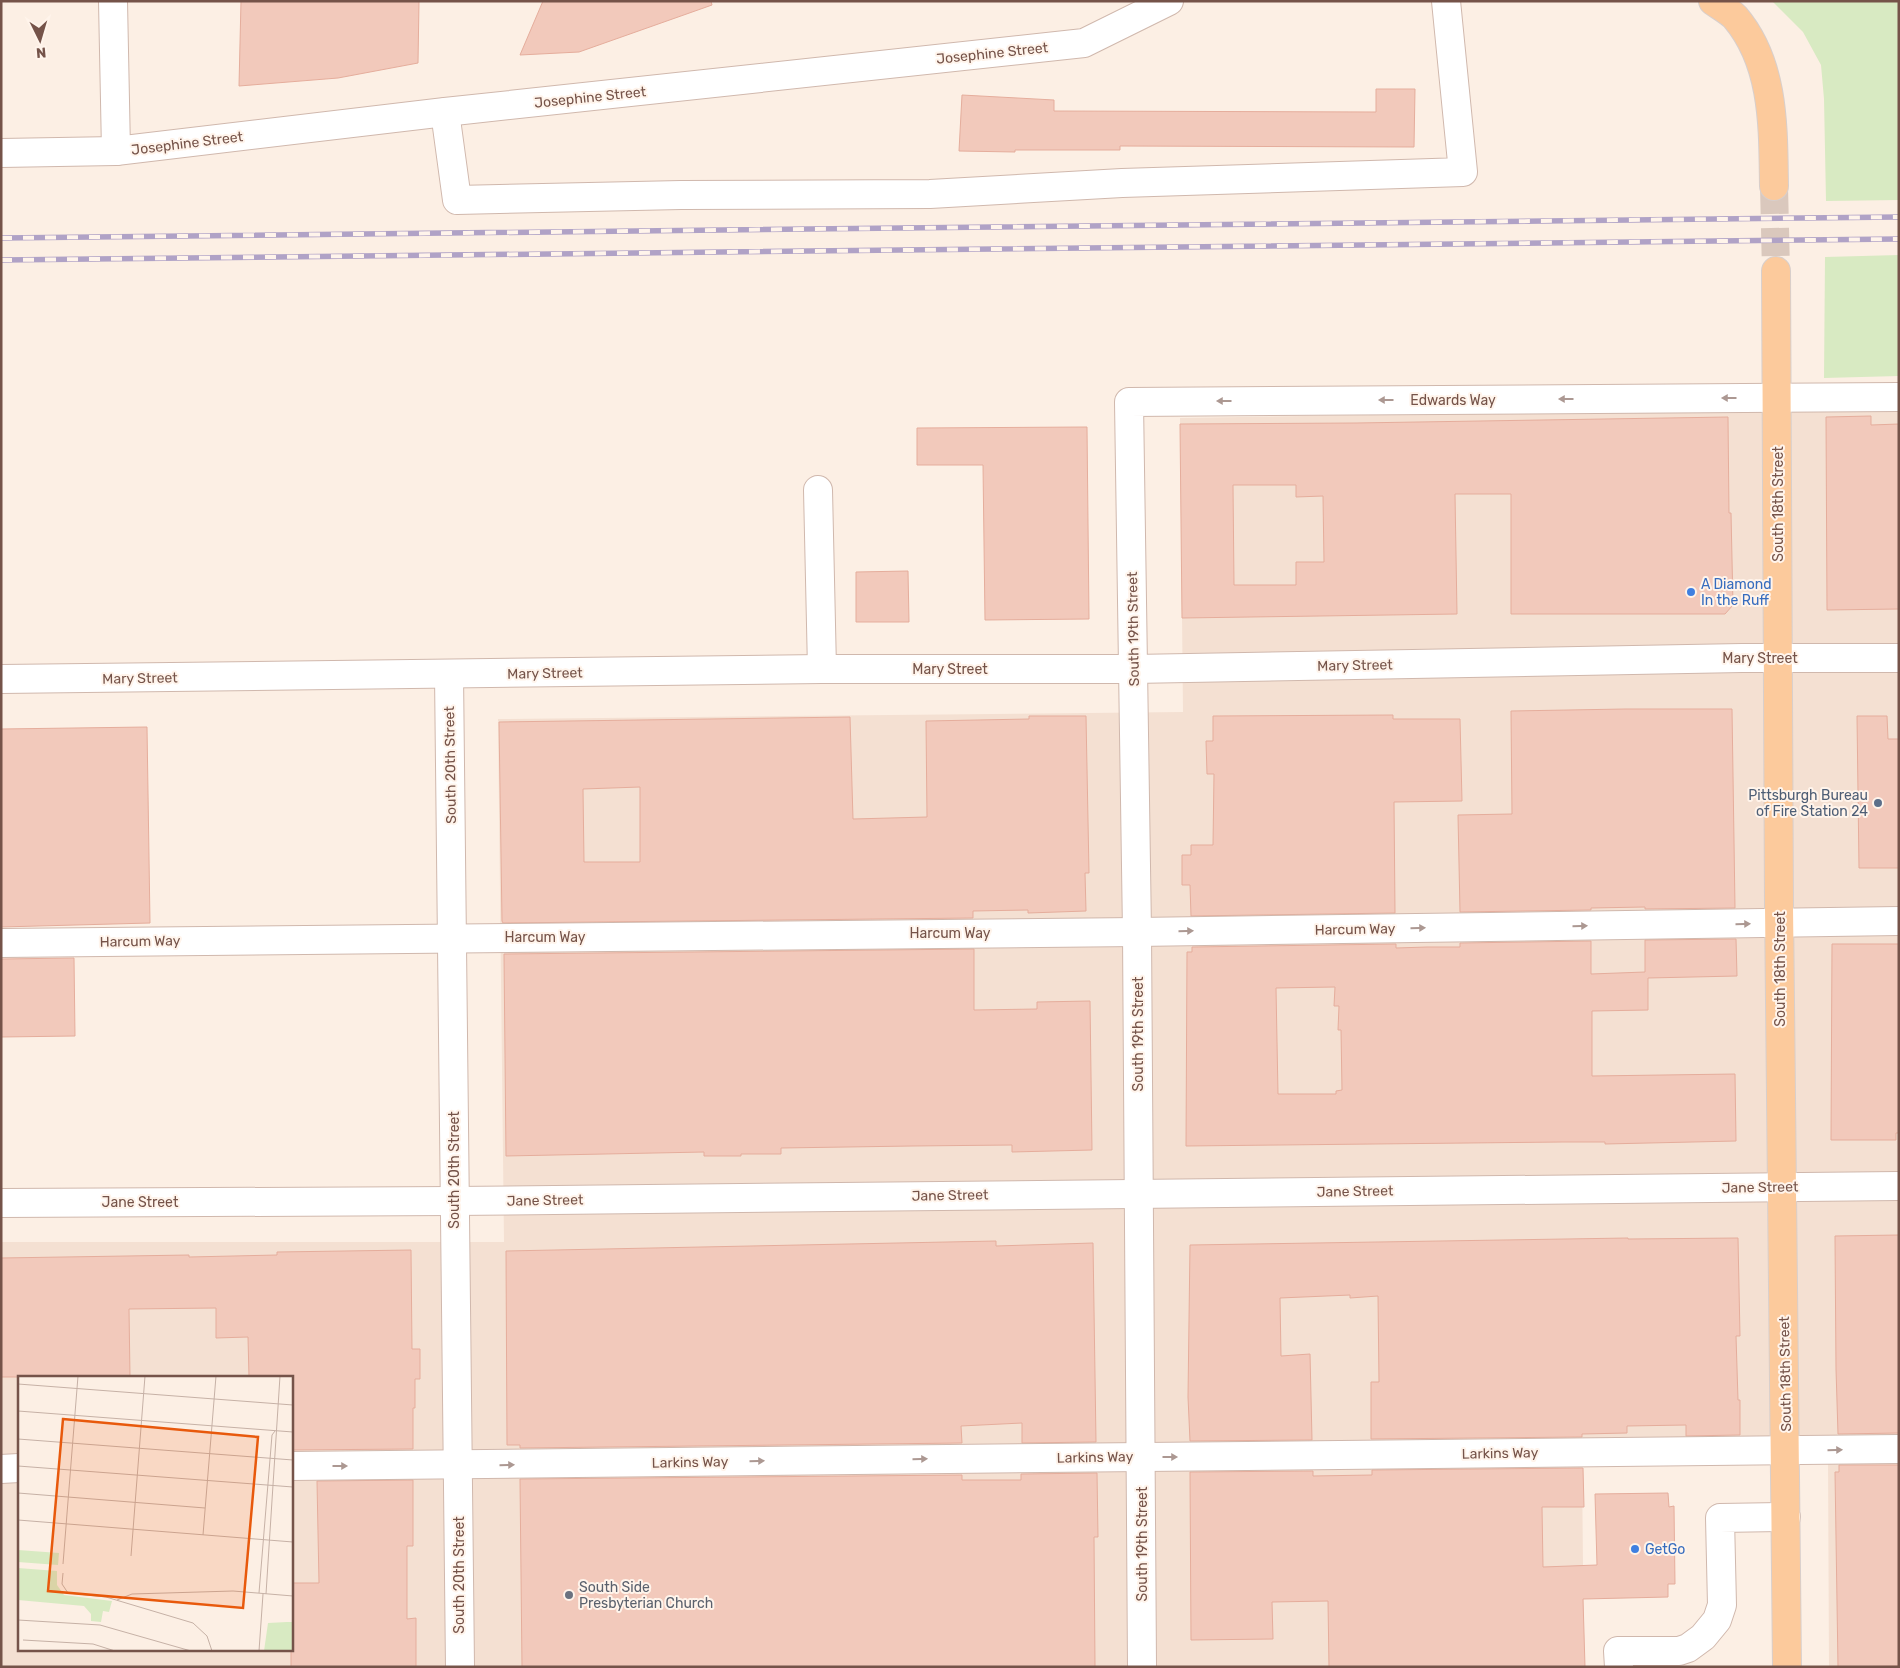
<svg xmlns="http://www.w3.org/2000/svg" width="1900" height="1668" font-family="Rubik,sans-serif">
<rect width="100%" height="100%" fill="#fcefe4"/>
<path fill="#f4e0d2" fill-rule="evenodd" d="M1899 407V1667H1829L1828 1457 1582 1464 1584 1667H1V1242H504L498 719 1183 712 1180 418ZM19 1377H291V1649H19Z"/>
<g fill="#d8eac2">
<path d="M1772 1H1899V200L1826 201 1824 99 1821 65 1803 32Z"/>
<path d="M1899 255V376L1824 378 1825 257Z"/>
</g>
<g fill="#f2c9bb" stroke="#e5ad9c" fill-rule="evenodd">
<path d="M241 1H419L418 63 338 78 239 86Z"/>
<path d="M543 1H711L712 5 579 52 520 55Z"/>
<path d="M1376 89H1415L1414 147 1120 146V150H1015V152L959 151 962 95 1054 100V111L1376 112Z"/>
<path d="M1871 416V425L1899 424V609L1827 610 1826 417Z"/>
<path d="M1728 417 1729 513H1731L1733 605 1725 614H1511V494H1455L1457 614 1182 618 1180 424 1356 423ZM1233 485H1296V497L1323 496 1324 562H1296V585H1234Z"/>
<path d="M1087 427 1089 619 985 620 983 465H917V428Z"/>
<path d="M908 571 909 622H856V572Z"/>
<path d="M1625 709H1732L1735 908 1645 909V907L1591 908V910L1460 912 1458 815 1512 814 1511 711Z"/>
<path d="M1393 715V719H1460L1462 801 1394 802 1395 913 1191 916 1190 885H1182V855H1191V845H1213L1214 774H1207L1206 741H1213V716Z"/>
<path d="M1029 716H1086L1089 873H1085L1086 911 1028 913V910L973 911V918L503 923 502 921 499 722 850 717 853 819 927 817 926 721 1029 719ZM640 787V862H584L583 789Z"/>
<path d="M1857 716H1887L1888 739H1899V868H1859Z"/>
<path d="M147 727 150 923 1 927V729Z"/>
<path d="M1736 939 1737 976 1648 978V1010L1592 1011V1076L1735 1074 1736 1141 1605 1144V1142H1562L1186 1146 1187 952H1192V947L1396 944V948L1427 947H1460V943L1591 941V974L1645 972V940ZM1335 987 1334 1006H1339L1338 1030H1341L1342 1090 1336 1091V1094H1278L1276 988Z"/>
<path d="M1832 944H1899V1133H1896V1140H1831Z"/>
<path d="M974 949V1010L1037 1009V1002L1090 1001 1092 1150 1012 1152V1145L912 1146 781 1148V1154H741V1156H704V1152L506 1156 504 954Z"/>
<path d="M74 958 75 1036 1 1037V959Z"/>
<path d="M1899 1235V1433L1838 1434 1836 1369 1835 1236Z"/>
<path d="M1628 1238V1239L1738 1238 1740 1336H1736L1738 1400H1740V1435L1686 1436V1425L1627 1426V1433L1582 1434V1437L1371 1439V1382H1379L1378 1296 1350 1298V1295L1280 1298 1281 1356 1310 1354 1312 1440 1190 1441 1188 1397 1190 1245Z"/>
<path d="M996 1241V1246L1093 1243 1096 1442 1022 1443V1423L961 1426 962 1443 520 1448V1445H507L506 1251Z"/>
<path d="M411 1250 412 1349H420V1379H415V1408H413V1449L291 1450V1377H249L248 1337 216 1338V1308L129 1309 130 1377H1V1258L189 1255V1257L277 1255V1252Z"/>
<path d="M1839 1465H1899V1666L1838 1667 1835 1472H1839Z"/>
<path d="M1583 1468 1584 1507H1542L1543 1567 1597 1565 1595 1494 1668 1493 1669 1507 1674 1506 1675 1584H1668V1597L1583 1599 1585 1667H1329L1328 1601 1272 1602 1273 1639 1191 1640 1190 1472 1313 1471V1476L1372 1475V1470Z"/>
<path d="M1097 1473 1098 1537H1094L1095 1667H522L520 1479 962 1475V1480H1021V1474Z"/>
<path d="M413 1480V1546H407V1619L416 1618V1667H291V1583H319L317 1481Z"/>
</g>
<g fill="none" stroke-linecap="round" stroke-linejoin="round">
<path stroke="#dac8bd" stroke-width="28" stroke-dasharray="28 14" stroke-linecap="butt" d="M1774 186 1776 271"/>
<defs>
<g id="minor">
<path d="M113 1 116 151"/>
<path d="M445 112 457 200 681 195 930 194 1122 183 1463 172 1446 1"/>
<path d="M1 153 116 151 445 112 1084 43 1169 1"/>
<path d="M818 490 822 669"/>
<path d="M449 674 460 1667"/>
<path d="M1 679 822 669H1133L1742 658H1899"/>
<path d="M1 943 1137 932 1899 921"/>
<path d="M1 1203 453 1201 1899 1186"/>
<path d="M291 1466 1899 1449"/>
<path d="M1 1469 19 1468"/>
<path d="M1142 1667 1137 932 1129 402 1899 397"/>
<path d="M1619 1667 1618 1651H1679L1688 1648 1703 1637 1717 1620 1722 1605 1720 1518 1786 1517"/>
</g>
<g id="major">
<path d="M1713 1C1720 6 1729 11 1735 17 1775 64 1773 128 1774 186"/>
<path d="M1776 271 1779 906 1787 1667"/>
</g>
</defs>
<use href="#minor" stroke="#d0b8ad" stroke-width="30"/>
<use href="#major" stroke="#d8cfcc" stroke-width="30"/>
<use href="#minor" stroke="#fff" stroke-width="28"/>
<use href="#major" stroke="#fcca9c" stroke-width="28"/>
<defs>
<g id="rail">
<path d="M1 238 1899 217"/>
<path d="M1 260 1899 239"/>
</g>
</defs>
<use href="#rail" stroke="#b0a2c6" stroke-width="5.5"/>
<use href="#rail" stroke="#fff4eb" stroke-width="4" stroke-dasharray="11" stroke-linecap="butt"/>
</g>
<defs><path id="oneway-solid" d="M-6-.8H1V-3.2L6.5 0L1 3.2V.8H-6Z" transform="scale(1.25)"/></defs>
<g fill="#ac9892">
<use href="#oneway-solid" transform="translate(1729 398) rotate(180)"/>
<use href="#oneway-solid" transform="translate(1566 399) rotate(180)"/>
<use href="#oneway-solid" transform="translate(1386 400) rotate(180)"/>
<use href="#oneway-solid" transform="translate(1224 401) rotate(180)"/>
<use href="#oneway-solid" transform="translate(1743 924) rotate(-1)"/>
<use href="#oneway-solid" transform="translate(1580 926) rotate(-1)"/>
<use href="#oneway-solid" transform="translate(1418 928) rotate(-1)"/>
<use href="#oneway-solid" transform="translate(1186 931) rotate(-1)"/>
<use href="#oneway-solid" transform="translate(1835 1450) rotate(-1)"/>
<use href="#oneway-solid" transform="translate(1170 1457)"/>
<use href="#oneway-solid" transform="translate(920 1459) rotate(-1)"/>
<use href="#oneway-solid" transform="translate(757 1461) rotate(-1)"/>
<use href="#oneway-solid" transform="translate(507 1465) rotate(-1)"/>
<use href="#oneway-solid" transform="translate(340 1466)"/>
</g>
<g fill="#3f7fe0" stroke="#fff4eb" stroke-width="2">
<circle cx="1691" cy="592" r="5"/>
<circle cx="1635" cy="1549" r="5"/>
</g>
<circle fill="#5c6f8a" stroke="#fff4eb" stroke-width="2" cx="1878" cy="803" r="5"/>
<circle fill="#6b7280" stroke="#fff4eb" stroke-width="2" cx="569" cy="1595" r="5"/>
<g text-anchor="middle" stroke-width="4" stroke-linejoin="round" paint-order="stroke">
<g font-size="14" fill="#755349" stroke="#fff4eb">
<text transform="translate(992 53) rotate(-6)" y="5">Josephine Street</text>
<text transform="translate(590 97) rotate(-6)" y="5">Josephine Street</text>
<text transform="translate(187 143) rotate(-7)" y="5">Josephine Street</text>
<text x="1453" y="405">Edwards Way</text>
<text transform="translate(1778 504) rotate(-90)" y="5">South 18th Street</text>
<text transform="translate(1133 629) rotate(-91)" y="5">South 19th Street</text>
<text x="1760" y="663">Mary Street</text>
<text transform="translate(1355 665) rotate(-1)" y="5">Mary Street</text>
<text x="950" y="674">Mary Street</text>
<text transform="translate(545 673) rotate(-1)" y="5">Mary Street</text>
<text transform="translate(140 678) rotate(-1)" y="5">Mary Street</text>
<text transform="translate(450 765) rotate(-91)" y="5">South 20th Street</text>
<text transform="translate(1355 929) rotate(-1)" y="5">Harcum Way</text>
<text x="950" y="938">Harcum Way</text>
<text x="545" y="942">Harcum Way</text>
<text transform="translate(140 941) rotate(-1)" y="5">Harcum Way</text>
<text transform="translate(1780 969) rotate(-90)" y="5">South 18th Street</text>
<text transform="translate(1138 1034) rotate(-90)" y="5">South 19th Street</text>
<text transform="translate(454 1170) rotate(-90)" y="5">South 20th Street</text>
<text transform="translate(1760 1187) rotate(-1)" y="5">Jane Street</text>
<text transform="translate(1355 1191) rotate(-1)" y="5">Jane Street</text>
<text transform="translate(950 1195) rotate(-1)" y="5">Jane Street</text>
<text transform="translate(545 1200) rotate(-1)" y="5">Jane Street</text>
<text x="140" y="1207">Jane Street</text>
<text transform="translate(1785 1374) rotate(-91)" y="5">South 18th Street</text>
<text transform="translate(1500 1453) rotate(-1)" y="5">Larkins Way</text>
<text transform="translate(1095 1457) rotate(-1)" y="5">Larkins Way</text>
<text transform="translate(690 1462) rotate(-1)" y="5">Larkins Way</text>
<text transform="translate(1142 1544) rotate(-90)" y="5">South 19th Street</text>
<text transform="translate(459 1575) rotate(-90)" y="5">South 20th Street</text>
</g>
<g font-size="14" fill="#366cbe" stroke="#fff4eb" text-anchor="start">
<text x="1701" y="589">A Diamond<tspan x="1701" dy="16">In the Ruff</tspan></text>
<text x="1645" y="1554">GetGo</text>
</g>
<g font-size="14" fill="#4e5e75" stroke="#fff4eb" text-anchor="end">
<text x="1868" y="800">Pittsburgh Bureau<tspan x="1868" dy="16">of Fire Station 24</tspan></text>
</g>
<g font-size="14" fill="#5b616d" stroke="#fff4eb" text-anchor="start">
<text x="579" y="1592">South Side<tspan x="579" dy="16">Presbyterian Church</tspan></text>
</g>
</g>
<g transform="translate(18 1376)">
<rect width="275" height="275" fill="#fcefe4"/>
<path d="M0 174 41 177 40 189 0 186ZM0 192 39 195V209L46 219 94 225 91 236 85 235 83 246 73 245V238L66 230 0 224ZM269 246H275V275H246L250 247Z" fill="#d8eac2"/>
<path fill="none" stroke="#c6b1a6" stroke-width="1" d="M0 8 275 29M0 35 275 56M0 63 275 84M0 90 275 111M0 117 187 132M0 144 275 166M185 159 198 0M113 180 127 0M45 188 60 0M45 197 44 208 50 217 88 221 175 247 189 260 194 275M241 217 254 59 257 55M248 218 262 0M99 224 114 218 215 215 275 220M0 244 82 249 173 275M5 264 75 268 97 275M241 275 245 218"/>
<path fill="#e8590c" fill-opacity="0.15" stroke="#e8590c" stroke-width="2.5" d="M45 43 240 61 225 232 30 215Z"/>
<rect width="275" height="275" fill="none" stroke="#755349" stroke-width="2.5"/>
</g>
<rect width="1900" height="1668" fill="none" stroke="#755349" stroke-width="5"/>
<g transform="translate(40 40) rotate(175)" stroke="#fff4eb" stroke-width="4" paint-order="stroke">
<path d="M0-4L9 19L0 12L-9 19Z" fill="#755349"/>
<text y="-8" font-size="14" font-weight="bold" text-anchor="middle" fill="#755349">N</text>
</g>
</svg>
